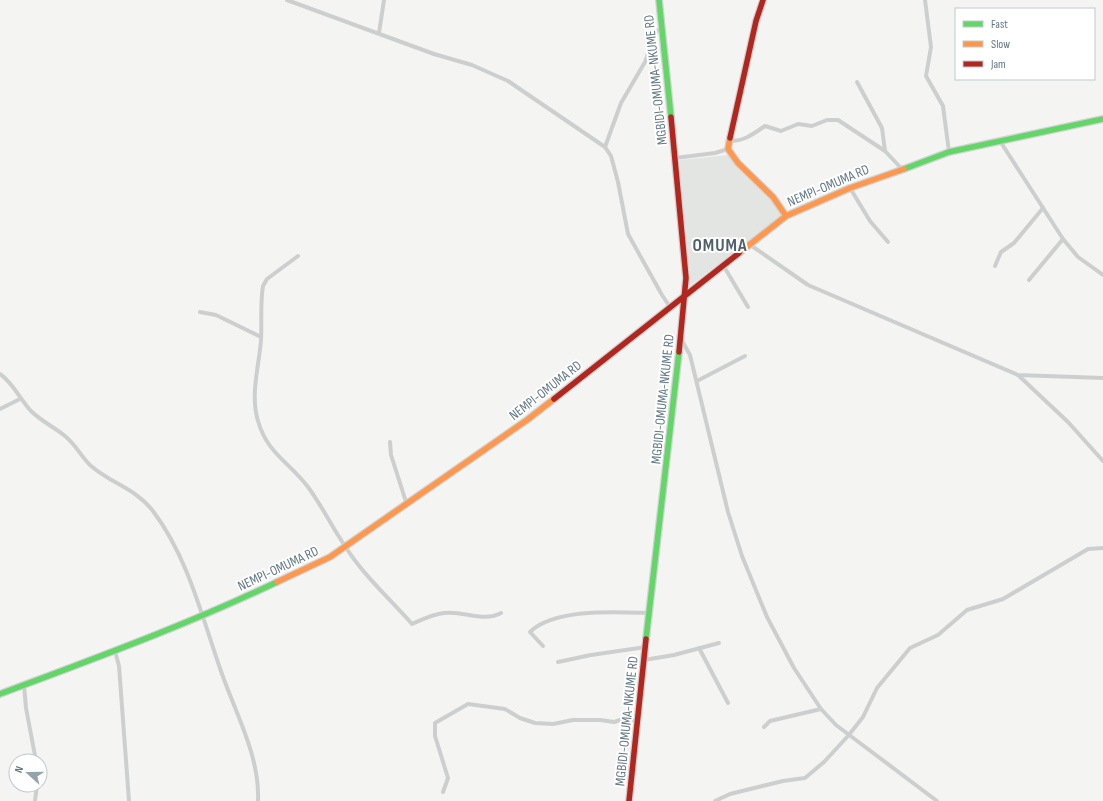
<svg xmlns="http://www.w3.org/2000/svg" width="1103" height="801" font-family="'Sofia Sans Condensed',sans-serif">
<rect width="100%" height="100%" fill="#f4f4f2"/>
<path fill="#e3e5e3" d="M728 155 737 166 774 203 782 216 688 287V260L679 162 680 160Z"/>
<g fill="none" stroke-linecap="round" stroke-linejoin="round">
<defs>
<g id="fast">
<path d="M659 0 671 117"/>
<path d="M904 169 949 152 1103 119"/>
<path d="M646 639 679 352"/>
<path d="M0 694C93 659 187 625 277 582"/>
</g>
<g id="slow">
<path d="M730 138 728 149 738 163 773 197 786 216"/>
<path d="M739 253 786 216 850 188 904 169"/>
<path d="M277 582 330 557 527 420 554 399"/>
</g>
<g id="jam">
<path d="M671 117 686 278 679 352"/>
<path d="M730 138 756 21 763 0"/>
<path d="M554 399 739 253"/>
<path d="M629 801 646 639"/>
</g>
</defs>
<use href="#fast" stroke="#d0d2d3" stroke-width="8"/>
<use href="#slow" stroke="#d0d2d3" stroke-width="8"/>
<use href="#jam" stroke="#d0d2d3" stroke-width="8"/>
<g stroke="#cdcfcf" stroke-width="4">
<path d="M287 0 434 54 472 65 508 81 605 147 611 156 618 182 628 234 662 295 670 307"/>
<path d="M925 0 931 47 926 76 943 106 949 152"/>
<path d="M379 33 384 0"/>
<path d="M857 82 882 128 885 151"/>
<path d="M730 141C745 141 753 134 765 126L781 131 798 124 812 126 827 120H838L885 151 901 168"/>
<path d="M1000 141 1063 239 1078 257 1103 275"/>
<path d="M605 147 621 103 645 62 656 32 662 27"/>
<path d="M675 158 715 153 728 149"/>
<path d="M850 188 870 221 888 242"/>
<path d="M749 244 808 285 1018 375 1103 378"/>
<path d="M298 256 267 279 263 286C260 304 262 322 261 340 259 367 250 394 258 421 267 453 289 462 308 487 322 506 332 527 345 546 363 575 389 598 412 624 421 620 433 614 444 613 463 610 483 623 501 613"/>
<path d="M723 265 748 307"/>
<path d="M995 266 1001 252 1014 243 1043 208"/>
<path d="M1029 280 1063 239"/>
<path d="M200 312 216 315 261 337"/>
<path d="M681 339 690 355 728 512 742 556 767 617 794 668 821 709 836 725 937 801"/>
<path d="M0 374C13 383 20 399 31 411 41 421 54 427 65 436 75 444 81 456 90 465 111 484 134 487 153 511 189 559 202 618 222 674 236 714 260 757 258 801"/>
<path d="M1018 375 1068 422 1103 461"/>
<path d="M697 381 745 356"/>
<path d="M0 409 20 399"/>
<path d="M390 442 391 455 407 505"/>
<path d="M543 646 530 632C555 608 616 612 649 613"/>
<path d="M699 648 728 703"/>
<path d="M115 651 119 666 129 801"/>
<path d="M644 660 674 655 719 643"/>
<path d="M558 662 591 655 646 647"/>
<path d="M24 685 26 708 36 761"/>
<path d="M764 727 770 721 821 709"/>
<path d="M443 792 448 778 435 736V723L468 704 505 709 520 718 535 723 553 724 573 720H600L614 722 626 718 637 721"/>
<path d="M35 801 37 785"/>
<path d="M715 801 730 794 783 781 805 778 824 762 848 736 863 717 877 688 910 648 938 635 967 610 1003 599 1088 549 1103 548"/>
</g>
<use href="#fast" stroke="#63d668" stroke-width="5.5"/>
<use href="#slow" stroke="#ff974d" stroke-width="5.5"/>
<use href="#jam" stroke="#b3261e" stroke-width="5.5"/>
</g>
<g text-anchor="middle" stroke-width="4" stroke-linejoin="round" paint-order="stroke">
<g font-size="14" fill="#617885" stroke="#fff">
<text transform="translate(655 80) rotate(-96)" y="5">MGBIDI-OMUMA-NKUME RD</text>
<text transform="translate(828 185) rotate(-23)" y="5">NEMPI-OMUMA RD</text>
<text transform="translate(545 390) rotate(-38)" y="5">NEMPI-OMUMA RD</text>
<text transform="translate(662 399) rotate(-84)" y="5">MGBIDI-OMUMA-NKUME RD</text>
<text transform="translate(278 568) rotate(-25)" y="5">NEMPI-OMUMA RD</text>
<text transform="translate(626 721) rotate(-84)" y="5">MGBIDI-OMUMA-NKUME RD</text>
</g>
<g font-size="18" font-weight="bold" letter-spacing="1" fill="#506069" stroke="#fff">
<text x="720" y="251">OMUMA</text>
</g>
</g>
<rect x="955" y="8" width="140" height="72" fill="#ffffff" stroke="#c0c9ce"/>
<rect x="963" y="21" width="20" height="6" fill="#63d668" stroke="#c0c9ce"/>
<text x="991" y="28" font-size="12" fill="#617885">Fast</text>
<rect x="963" y="41" width="20" height="6" fill="#ff974d" stroke="#c0c9ce"/>
<text x="991" y="48" font-size="12" fill="#617885">Slow</text>
<rect x="963" y="61" width="20" height="6" fill="#b3261e" stroke="#c0c9ce"/>
<text x="991" y="68" font-size="12" fill="#617885">Jam</text>
<g transform="translate(28 773) rotate(291)"><circle r="19" fill="#ffffff" stroke="#c0c9ce"/>
<path d="M0-3L7 15L0 10L-7 15Z" fill="#94a3ab"/>
<text y="-6" font-size="11" font-weight="bold" text-anchor="middle" fill="#617885">N</text>
</g>
</svg>
